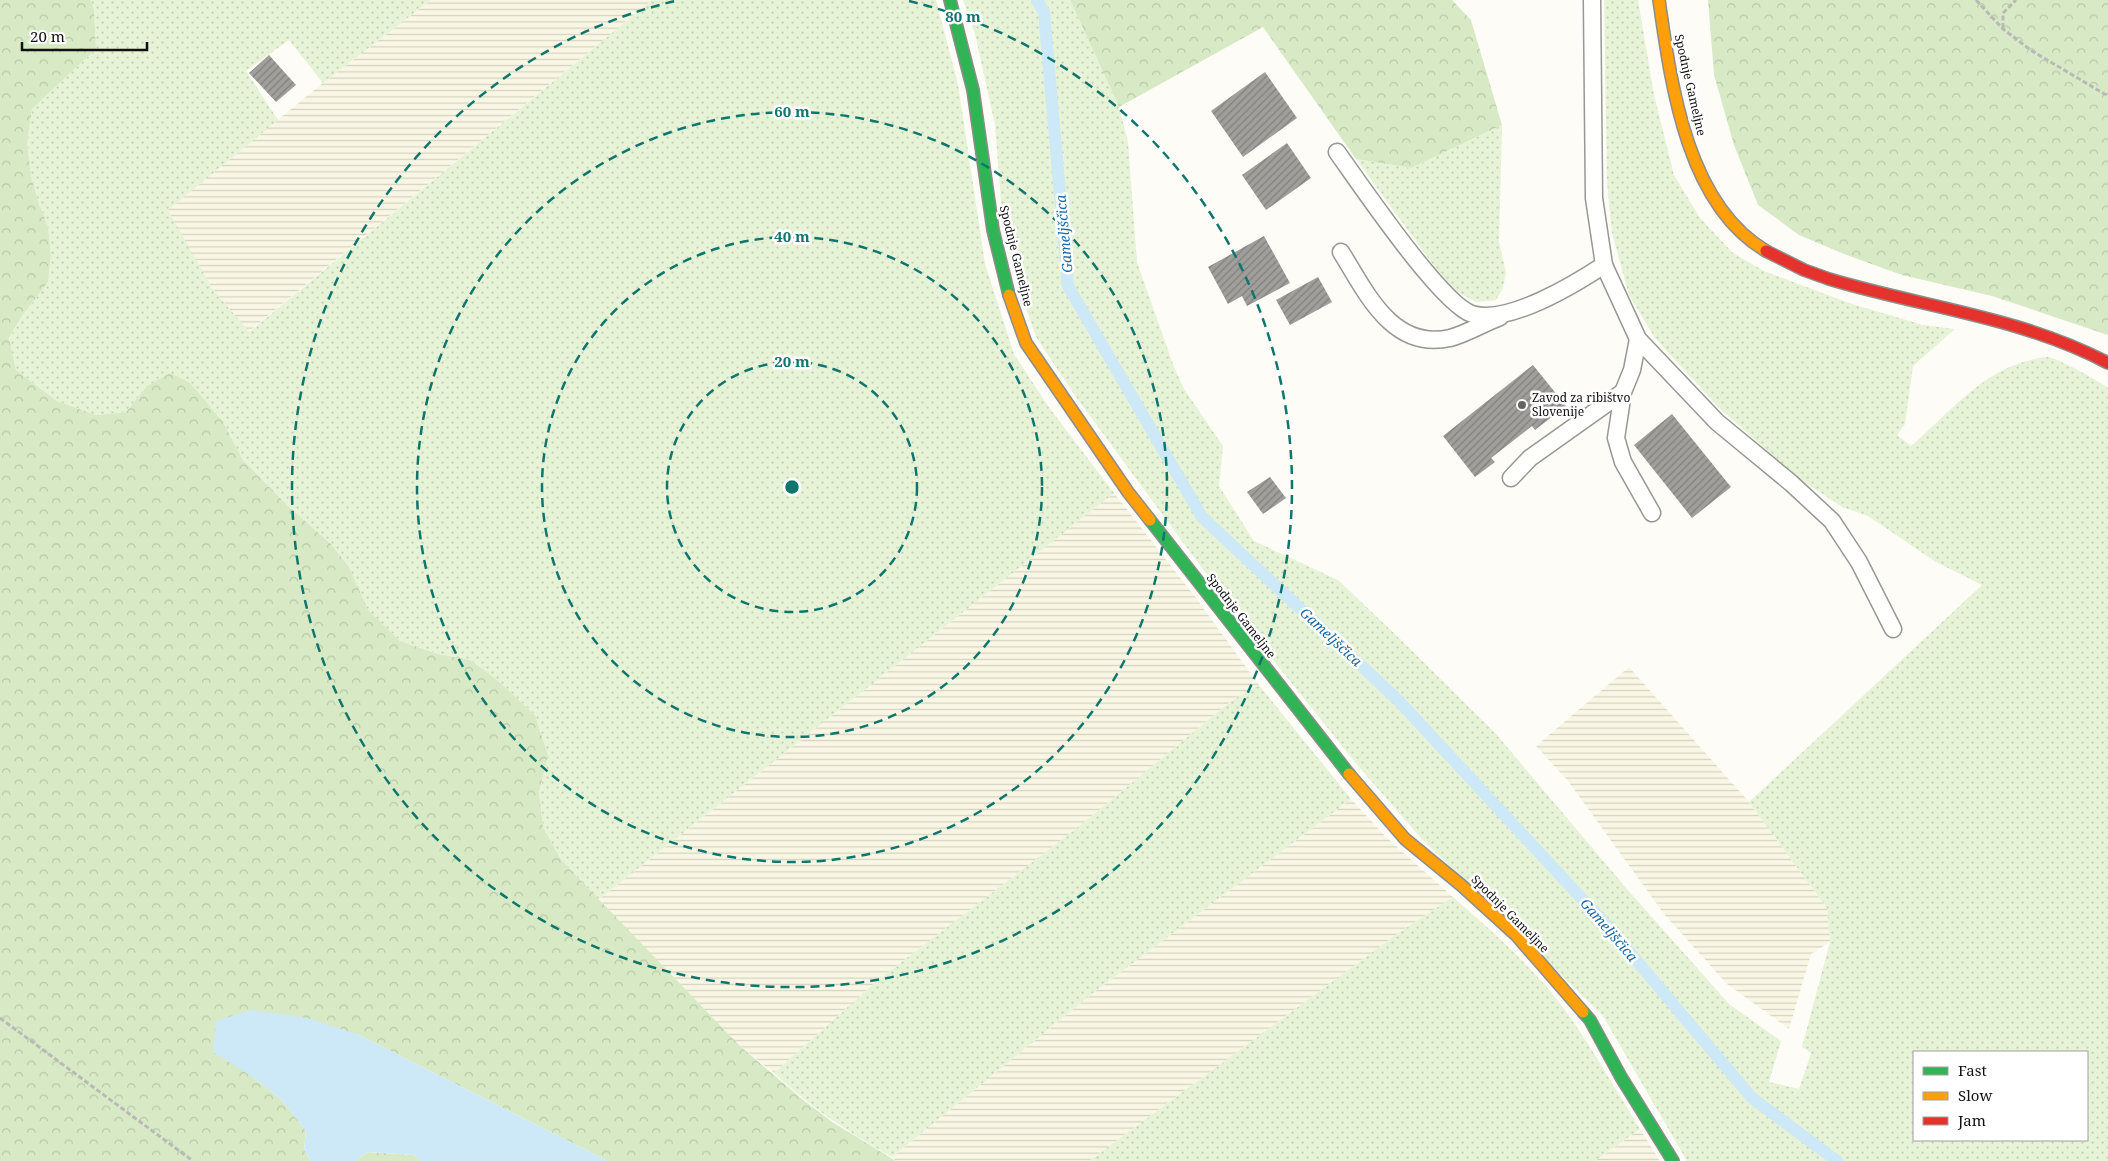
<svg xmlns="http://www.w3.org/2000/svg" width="2108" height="1161" font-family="'Noto Serif',serif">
<defs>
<pattern id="farmland-rules" width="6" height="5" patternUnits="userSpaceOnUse" patternTransform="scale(1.25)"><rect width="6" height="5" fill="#f9f7e4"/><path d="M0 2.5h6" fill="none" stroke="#d4d3c3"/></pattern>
<pattern id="grass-dots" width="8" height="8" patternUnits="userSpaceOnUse" patternTransform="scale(1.25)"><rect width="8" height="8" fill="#e7f3d7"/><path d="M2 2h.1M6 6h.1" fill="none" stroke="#c5cfb8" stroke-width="1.8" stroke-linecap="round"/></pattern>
<pattern id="forest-crowns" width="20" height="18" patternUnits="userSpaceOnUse" patternTransform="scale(1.25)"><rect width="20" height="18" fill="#d8eac5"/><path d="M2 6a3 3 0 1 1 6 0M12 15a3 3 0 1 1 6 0" fill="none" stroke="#b8c8a8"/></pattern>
<pattern id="building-hatch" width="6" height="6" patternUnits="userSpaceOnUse" patternTransform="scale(1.25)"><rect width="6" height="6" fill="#a19f9c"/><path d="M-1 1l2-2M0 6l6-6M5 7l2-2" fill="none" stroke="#82807e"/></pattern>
</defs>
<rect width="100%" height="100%" fill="#fdfcf7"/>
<g fill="url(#farmland-rules)">
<path d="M431 0H652L248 332 212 288 167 210 323 83Z"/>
<path d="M1114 493 1196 598 1259 685 1230 702 1077 828 878 980 774 1073 740 1046 598 900Z"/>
<path d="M1629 667 1749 802 1827 908 1830 942 1811 954 1789 1029 1727 984 1664 914 1568 781 1536 746Z"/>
<path d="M1351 799 1387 838 1453 897 1397 934 1089 1161H896L892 1157 1093 993Z"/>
<path d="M1640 1129 1660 1161H1595Z"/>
</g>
<g fill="url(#grass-dots)" fill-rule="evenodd">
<path d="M91 0H431L323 83 289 40 246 71 278 120 168 210 212 288 249 332 652 0H936L958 84 985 264 1014 354 1048 406 1114 493 598 900 562 861 543 827 539 793 548 755 535 715 496 679 470 661 438 654 400 641 367 610 349 567 331 544 286 504 243 460 223 422 147 386 126 412 96 415 57 401 16 370 9 339 22 316 48 282 51 254 48 226 39 204 31 176 27 143 32 109 96 49 94 10Z"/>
<path d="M963 0H1070L1119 107 1128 142 1137 262 1174 367 1184 389 1223 446 1219 486 1254 541 1338 580 1399 638 1496 734 1627 889 1729 1004 1781 1041 1769 1082 1799 1089 1811 1053 1802 1047 1830 942 1827 908 1749 802 1982 585 1936 562 1868 516 1842 507 1797 477 1719 408 1655 338 1629 295 1612 233 1607 183 1604 0H1638L1654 95 1674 175 1700 218 1733 253 1764 271 1849 303 1923 325 1955 329 1913 366 1905 424 1897 435 1911 446C1949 414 1981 371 2031 360 2036 359 2042 357 2047 357 2056 357 2099 381 2108 388V1161H1687L1603 1016 1421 838 1359 767 1232 609 1076 397 1036 337 1013 270 1001 203 995 125 975 34ZM1914 1052H2087V1140H1914Z"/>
<path d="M1502 125 1499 242 1506 272 1503 288 1496 300 1476 302 1450 288 1356 159 1411 168Z"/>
<path d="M1259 685 1351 799 1093 993 892 1157C849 1133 810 1107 774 1073L878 980 1077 828 1230 702Z"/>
<path d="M1453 897C1485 925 1517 953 1545 985 1582 1028 1610 1081 1640 1129L1595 1161H1089L1397 934Z"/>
</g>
<g fill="url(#forest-crowns)">
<path d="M0 0H91L94 10 96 49 32 109 27 143 31 176 39 204 48 226 51 254 48 282 22 316 9 338 16 370 57 401 96 415 126 412 147 386 170 373 190 383 223 422 243 460 286 504 331 544 349 567 368 610 400 641 438 654 470 660 496 679 535 715 548 755 539 793 543 827 562 861 740 1046 802 1099 834 1123 896 1161H608L357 1034 253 1077 282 1100 306 1131 304 1150 311 1161H0Z"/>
<path d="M1070 0H1452L1471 20 1502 125 1411 168 1356 159 1263 27 1119 107Z"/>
<path d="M1708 0H2108V335L1992 296 1902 275 1844 254 1799 235 1758 205 1734 145 1714 75Z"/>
<path d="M368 1152 414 1155 421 1161H355Z"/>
</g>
<path fill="#cde8f7" d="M251 1010 307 1018 357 1034 608 1161H421L414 1155 368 1152 355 1161H311L304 1150 306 1131 282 1100 253 1077 213 1052 216 1021Z"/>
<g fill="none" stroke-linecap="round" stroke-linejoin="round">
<path stroke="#cde8f7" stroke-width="12" d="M1037 0 1044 12 1068 286 1202 517 1398 700 1610 929 1752 1098 1837 1161"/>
</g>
<g fill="url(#building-hatch)">
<path d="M269 55 296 85 276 102 249 73Z"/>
<path d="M1265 72 1297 118 1243 157 1211 111Z"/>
<path d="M1287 143 1311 178 1266 210 1242 175Z"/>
<path d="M1264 236 1290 283 1247 306 1242 296 1228 304 1208 267Z"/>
<path d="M1318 277 1332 302 1290 325 1276 300Z"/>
<path d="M1533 365 1566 406 1535 430 1532 426 1491 458 1495 462 1475 477 1443 436Z"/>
<path d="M1672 414 1731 487 1692 518 1634 445Z"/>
<path d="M1270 477 1286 498 1263 514 1247 492Z"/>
</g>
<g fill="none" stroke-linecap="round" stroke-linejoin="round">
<defs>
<g id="lane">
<path d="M1592 0 1594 198 1604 265 1638 339 1717 422 1791 483 1832 521 1859 562 1893 629"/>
<path d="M1337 152C1360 184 1441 304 1472 314 1508 325 1575 284 1604 265"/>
<path d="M1341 252C1366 292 1392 351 1450 338 1466 334 1484 323 1500 317"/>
<path d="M1638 339 1632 370 1623 392 1616 438 1623 462 1652 513"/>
<path d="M1511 478 1530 458 1623 392"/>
</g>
<g id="fast">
<path d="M950 0 973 90 993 230 1009 295"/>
<path d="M1150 520 1349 774"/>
<path d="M1583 1012 1590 1020 1621 1077 1673 1161"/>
</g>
<g id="slow">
<path d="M1659 0C1671 83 1686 204 1766 251"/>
<path d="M1009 295 1026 343 1128 492 1150 520"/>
<path d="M1349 774 1405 839 1461 885 1516 935 1583 1012"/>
</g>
<path id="jam" d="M1766 251 1804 270 1829 279C1922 307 2021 317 2108 363"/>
</defs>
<use href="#lane" stroke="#979795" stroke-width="19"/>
<use href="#fast" stroke="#8e8d8b" stroke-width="14"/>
<use href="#slow" stroke="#8e8d8b" stroke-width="14"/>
<use href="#jam" stroke="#8e8d8b" stroke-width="14"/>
<g stroke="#b9b9b8" stroke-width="3" stroke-dasharray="5 2.5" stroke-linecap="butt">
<path d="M1976 0 2003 29 2032 51 2108 96"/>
<path d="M2003 28V13L2016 0"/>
<path d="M0 1018 193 1161"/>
</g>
<use href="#lane" stroke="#fffffe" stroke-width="16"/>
<use href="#fast" stroke="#30b455" stroke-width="11"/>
<use href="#slow" stroke="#ff9f0a" stroke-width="11"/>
<use href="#jam" stroke="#e5322d" stroke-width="11"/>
</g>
<g fill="none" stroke="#0f766e" stroke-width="2.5" stroke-dasharray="9 6">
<circle cx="792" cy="487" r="125"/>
<circle cx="792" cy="487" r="250"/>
<circle cx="792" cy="487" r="375"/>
<path d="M909 1A500 500 0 1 1 675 1"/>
</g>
<circle fill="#646362" stroke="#fff" stroke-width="2" cx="1522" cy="405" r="5"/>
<g text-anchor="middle" stroke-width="5" stroke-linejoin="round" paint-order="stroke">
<g font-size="12" fill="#111" stroke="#fff">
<text transform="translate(1690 85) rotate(77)" y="4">Spodnje Gameljne</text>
<text transform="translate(1016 256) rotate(76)" y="4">Spodnje Gameljne</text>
<text transform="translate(1241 616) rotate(52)" y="4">Spodnje Gameljne</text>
<text transform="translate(1510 914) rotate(45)" y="4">Spodnje Gameljne</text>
</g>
<g font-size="12" fill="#111" stroke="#fff" text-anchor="start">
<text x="1532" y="402">Zavod za ribištvo<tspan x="1532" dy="14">Slovenije</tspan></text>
</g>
<g font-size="14" font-style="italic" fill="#1768a6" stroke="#fff">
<text transform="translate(1064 234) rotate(-95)" y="5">Gameljščica</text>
<text transform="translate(1331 637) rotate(43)" y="5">Gameljščica</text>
<text transform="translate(1609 930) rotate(49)" y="5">Gameljščica</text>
</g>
</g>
<circle cx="792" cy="487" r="8" fill="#0f766e" stroke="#fff" stroke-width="2.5"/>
<g font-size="15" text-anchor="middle" font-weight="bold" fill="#0f766e" stroke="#fff" stroke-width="5" stroke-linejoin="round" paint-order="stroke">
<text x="963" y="22">80 m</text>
<text x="792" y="117">60 m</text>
<text x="792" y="242">40 m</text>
<text x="792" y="367">20 m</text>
</g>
<rect x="1913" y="1051" width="175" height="90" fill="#ffffff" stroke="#a0a0a0"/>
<rect x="1923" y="1067" width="25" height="8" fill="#30b455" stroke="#a0a0a0"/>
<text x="1958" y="1076" font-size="15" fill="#111111">Fast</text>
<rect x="1923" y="1092" width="25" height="8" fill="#ff9f0a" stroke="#a0a0a0"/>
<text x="1958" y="1101" font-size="15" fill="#111111">Slow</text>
<rect x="1923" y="1117" width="25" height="8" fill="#e5322d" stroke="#a0a0a0"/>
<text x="1958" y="1126" font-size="15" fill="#111111">Jam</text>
<path d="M22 42v8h125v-8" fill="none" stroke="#111111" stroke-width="2.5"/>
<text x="30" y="42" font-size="15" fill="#111111" stroke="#ffffff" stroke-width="4" paint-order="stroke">20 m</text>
</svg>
